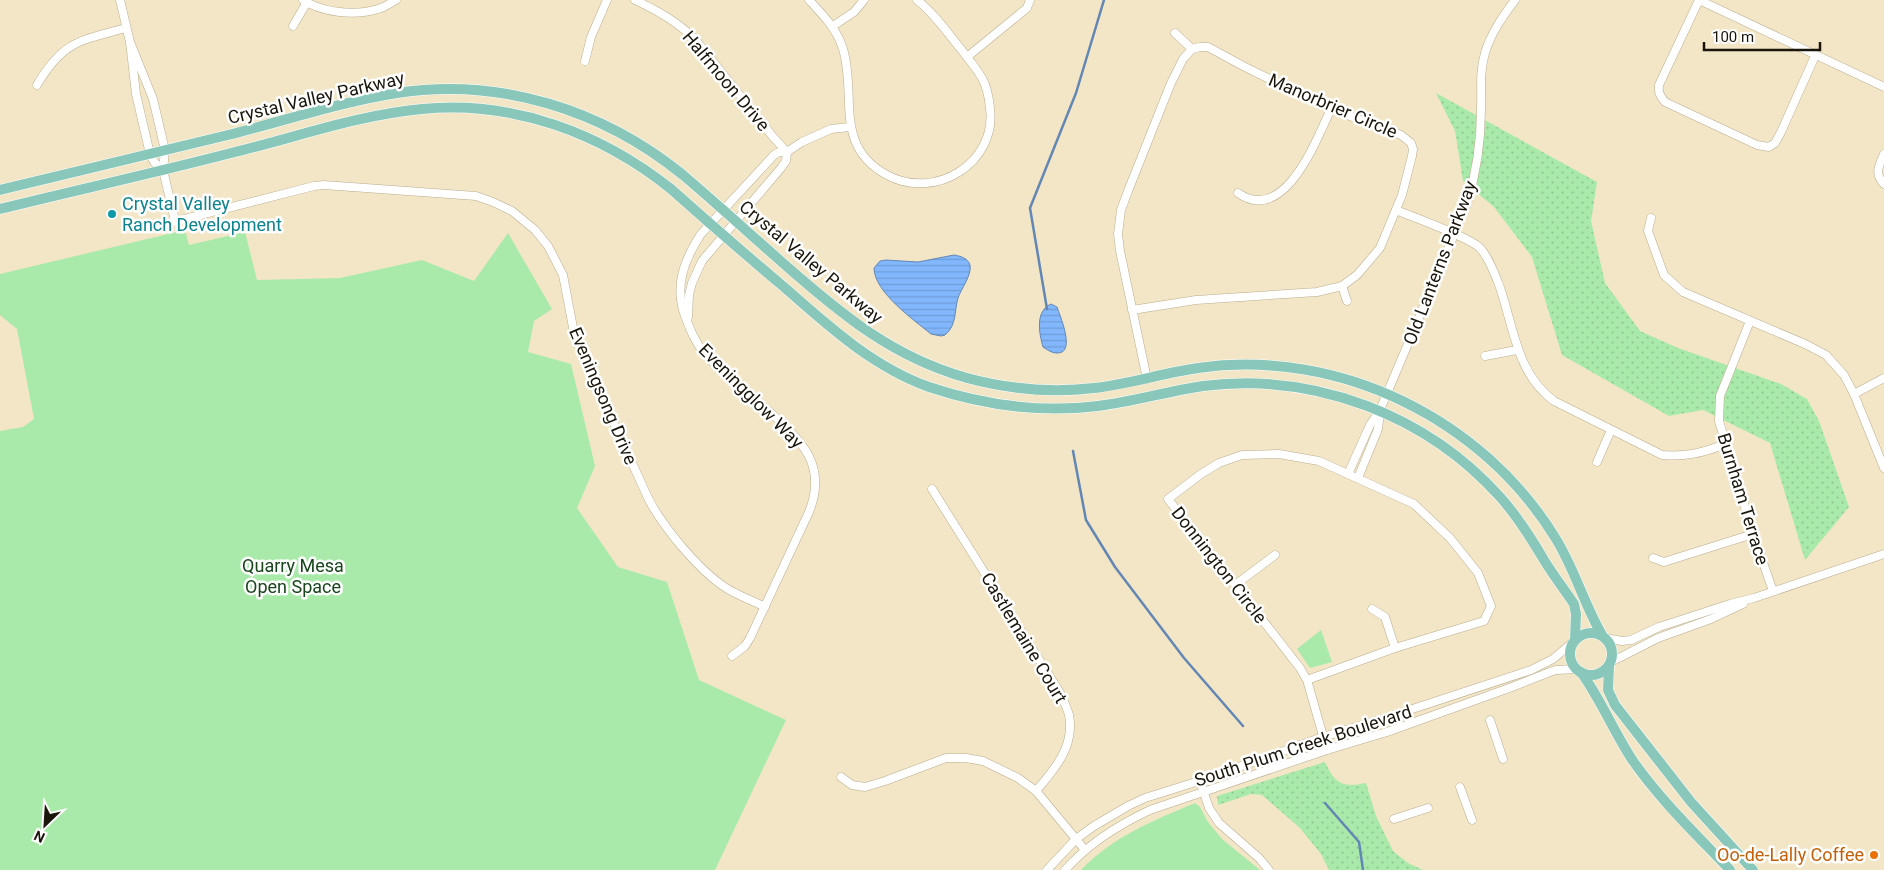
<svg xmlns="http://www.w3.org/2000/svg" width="1884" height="870" font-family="Roboto,sans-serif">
<defs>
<pattern id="grass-dots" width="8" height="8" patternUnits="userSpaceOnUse" patternTransform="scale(1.25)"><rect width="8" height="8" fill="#a9eaaa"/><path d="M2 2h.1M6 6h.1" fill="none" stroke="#91c891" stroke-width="1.8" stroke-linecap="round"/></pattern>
<pattern id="water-rules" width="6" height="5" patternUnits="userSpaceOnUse" patternTransform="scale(1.25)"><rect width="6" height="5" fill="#82b7fd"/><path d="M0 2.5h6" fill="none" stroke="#709dd8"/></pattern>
</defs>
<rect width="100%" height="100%" fill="#f3e6c7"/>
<g fill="url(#grass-dots)">
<path d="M1436 93 1597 182 1591 221 1605 283 1640 331 1678 348 1781 384 1807 399 1819 421 1849 507 1805 560 1770 443 1703 410 1669 416 1562 355 1532 257 1494 207 1463 181 1455 131Z"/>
<path d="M1325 762C1335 784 1343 788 1366 783L1376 816 1393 851 1408 863 1423 870H1329L1321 854 1300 828 1262 795 1251 794 1218 805 1217 796Z"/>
</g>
<g fill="#a9eaaa">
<path d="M185 230 189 245 245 232 257 280 340 278 422 260 474 281 508 233 552 309 534 321 528 352 571 364 595 466 577 508 618 567 667 582 699 680 786 720 715 870H0V431L23 427 34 419 17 329 0 315V274Z"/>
<path d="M1321 630 1332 662 1310 668 1297 649Z"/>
<path d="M1195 803 1200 807 1208 822 1222 839 1260 870H1081C1114 836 1152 821 1195 803Z"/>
</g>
<g fill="url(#water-rules)" stroke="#6387b4">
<path d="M954 255C960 256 968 258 970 265 972 275 961 289 958 298 954 312 957 325 945 335L941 336 931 334C914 320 874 292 874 268L880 261 886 260 918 262Z"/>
<path d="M1051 304 1057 307C1060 316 1073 346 1062 352 1055 355 1049 351 1043 347 1039 333 1035 311 1051 304Z"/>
</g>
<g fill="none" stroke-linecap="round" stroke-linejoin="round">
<g stroke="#6387b4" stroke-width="2.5">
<path d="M1047 309 1030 208 1076 93 1104 0"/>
<path d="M1073 451 1086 520 1115 567 1184 658 1243 726"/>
<path d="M1325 803 1359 842 1363 870"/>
</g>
<defs>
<g id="minor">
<path d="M120 0 130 42 136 94 150 154 154 162 163 170"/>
<path d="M303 0C323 13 355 16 378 9 384 8 390 3 396 0"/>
<path d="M635 0C658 11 676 21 695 39L774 138 787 152"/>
<path d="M809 0C823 15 837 29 843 49 857 95 833 146 887 175 935 201 997 163 990 108 989 98 987 87 982 78 976 68 967 57 960 48 946 31 934 13 917 0"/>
<path d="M1699 0 1659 85C1658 92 1660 96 1665 102L1757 145 1769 147 1775 143 1781 132 1815 56"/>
<path d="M1699 0 1884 87"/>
<path d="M293 26 307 2"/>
<path d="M833 26 854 12 864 0"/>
<path d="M1175 33 1192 49"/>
<path d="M130 42 153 99 165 150 163 170 175 221"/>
<path d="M967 57 1027 8 1030 0"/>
<path d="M585 61 591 37 607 0"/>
<path d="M37 85C63 41 79 41 126 28"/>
<path d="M1884 154C1879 165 1874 174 1884 184"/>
<path d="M1238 193C1285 226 1317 138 1331 109"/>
<path d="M1396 210C1415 218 1467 236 1480 248 1489 258 1493 270 1498 282 1514 325 1515 372 1554 401L1662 455C1685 457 1703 453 1725 444"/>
<path d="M1651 218 1648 231 1664 275 1683 292 1805 344 1826 355 1844 375 1854 394 1884 468"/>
<path d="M157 226 314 186 324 185 476 196 493 202 512 211 535 230 548 246 563 275 575 338 649 500C664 528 697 568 723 586 736 595 751 600 765 607"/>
<path d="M1342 286 1347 301"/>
<path d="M1132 310 1196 300 1317 292 1342 286 1357 275 1380 248 1402 195 1412 156 1413 149 1411 143 1401 135 1331 109 1245 67 1208 47H1200L1192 49 1183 59 1171 83 1128 191 1121 210 1118 234 1120 251 1147 379"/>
<path d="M688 317 689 295 692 283 702 261 781 168 786 161 787 152"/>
<path d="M1750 321 1720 396 1719 421 1753 534 1773 591"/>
<path d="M1485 356 1517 350"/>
<path d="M1854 394 1884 378"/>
<path d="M1597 462 1611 430"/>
<path d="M1348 474 1370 425 1380 410 1467 204C1476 174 1481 142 1481 110 1482 90 1479 73 1485 53 1491 33 1503 16 1515 0"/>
<path d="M1358 478 1378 429 1380 412"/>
<path d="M932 489 1060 693C1063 700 1067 707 1069 715 1075 746 1055 769 1036 791"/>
<path d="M1653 558 1664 562 1753 534"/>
<path d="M1235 585 1275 555"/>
<path d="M1372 609 1385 617 1395 648"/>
<path d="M1605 638 1622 641 1631 640 1659 627 1730 604 1754 598 1884 554"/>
<path d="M732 656 745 646 750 638 809 512C827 467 804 443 772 414 750 395 724 376 704 353 695 342 690 329 685 316 674 286 684 260 701 234L774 155 779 152H787L802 142 831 129 850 127"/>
<path d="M1611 662 1658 638 1711 619 1743 604"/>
<path d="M1307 680 1395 648 1484 621 1491 606 1478 573 1450 538 1414 504 1319 461 1279 454 1242 455 1219 463 1201 474 1168 499 1300 668 1307 680 1327 750"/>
<path d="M1490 720 1503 759"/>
<path d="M841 777 852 785 865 787 885 781 946 758H966L983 761 1018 778 1036 791 1085 850"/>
<path d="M1202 787 1209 808 1219 823 1259 858 1269 870"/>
<path d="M1460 787 1472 820"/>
<path d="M1394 819 1428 808"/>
<path d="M1047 870 1076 839 1094 826 1128 806 1145 798 1199 781 1323 737 1382 719 1531 670 1553 659 1572 643"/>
<path d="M1065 870C1089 843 1118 825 1150 810L1327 750 1387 732 1512 687 1550 672 1556 670 1577 669"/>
</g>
<g id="major">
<path d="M0 190C76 171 152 154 228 135 284 121 340 102 397 93 500 77 603 110 683 175 717 204 750 234 784 264 841 314 892 357 967 378 1008 389 1051 393 1094 388 1129 384 1163 373 1198 368 1339 348 1483 419 1556 539 1575 570 1584 604 1602 635"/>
<path d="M0 209C77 190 154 173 231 153 294 138 357 115 422 109 513 100 601 133 671 189 708 222 746 255 784 287 828 326 873 367 929 387 983 405 1041 413 1098 406 1133 402 1168 391 1203 386 1315 372 1427 415 1501 498 1518 517 1531 538 1544 560 1553 575 1564 589 1574 604L1576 614 1575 640"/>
<circle cx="1591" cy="654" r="21"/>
<path d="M1609 666 1608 690 1615 705 1691 802 1753 870"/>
<path d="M1581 672C1601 700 1614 732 1633 761 1661 801 1697 835 1730 870"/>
</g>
</defs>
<use href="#minor" stroke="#baad8f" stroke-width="9"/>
<use href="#major" stroke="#fff" stroke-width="11"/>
<use href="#minor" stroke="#fff" stroke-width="8"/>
<use href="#major" stroke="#88c7b9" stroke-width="10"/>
</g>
<circle fill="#0f9aa8" stroke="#fff" stroke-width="2" cx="112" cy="214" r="5"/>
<circle fill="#e8710a" stroke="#fff" stroke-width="2" cx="1874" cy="855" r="5"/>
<g text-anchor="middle" stroke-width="5" stroke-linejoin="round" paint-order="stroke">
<g font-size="18" fill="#1b160b" stroke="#fff">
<text transform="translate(726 81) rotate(50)" y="6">Halfmoon Drive</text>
<text transform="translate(316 98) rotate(-13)" y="6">Crystal Valley Parkway</text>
<text transform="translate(1333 106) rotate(23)" y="6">Manorbrier Circle</text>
<text transform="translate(811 262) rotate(40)" y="6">Crystal Valley Parkway</text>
<text transform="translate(1440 263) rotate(-69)" y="6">Old Lanterns Parkway</text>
<text transform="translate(603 396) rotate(67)" y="6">Eveningsong Drive</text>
<text transform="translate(751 396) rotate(45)" y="6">Eveningglow Way</text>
<text transform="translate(1743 499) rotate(73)" y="6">Burnham Terrace</text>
<text transform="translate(1219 565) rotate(52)" y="6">Donnington Circle</text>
<text transform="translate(1024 638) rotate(59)" y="6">Castlemaine Court</text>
<text transform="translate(1303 746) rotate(-18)" y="6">South Plum Creek Boulevard</text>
</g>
<g font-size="18" fill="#0d838f" stroke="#fff" text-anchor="start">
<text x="122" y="210">Crystal Valley<tspan x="122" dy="21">Ranch Development</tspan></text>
</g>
<g font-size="18" fill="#17461b" stroke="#fff">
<text x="293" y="572">Quarry Mesa<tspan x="293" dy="21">Open Space</tspan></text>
</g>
<g font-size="18" fill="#c56008" stroke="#fff" text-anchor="end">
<text x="1864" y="861">Oo-de-Lally Coffee</text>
</g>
</g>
<g transform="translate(45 825) rotate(205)" stroke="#ffffff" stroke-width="4" paint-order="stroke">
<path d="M0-4L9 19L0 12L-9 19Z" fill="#1b160b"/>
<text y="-8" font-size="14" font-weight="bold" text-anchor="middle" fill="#1b160b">N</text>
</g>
<path d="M1704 42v8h116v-8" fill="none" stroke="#1b160b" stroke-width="2.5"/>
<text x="1712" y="42" font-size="15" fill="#1b160b" stroke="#ffffff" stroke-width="4" paint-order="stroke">100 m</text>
</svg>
